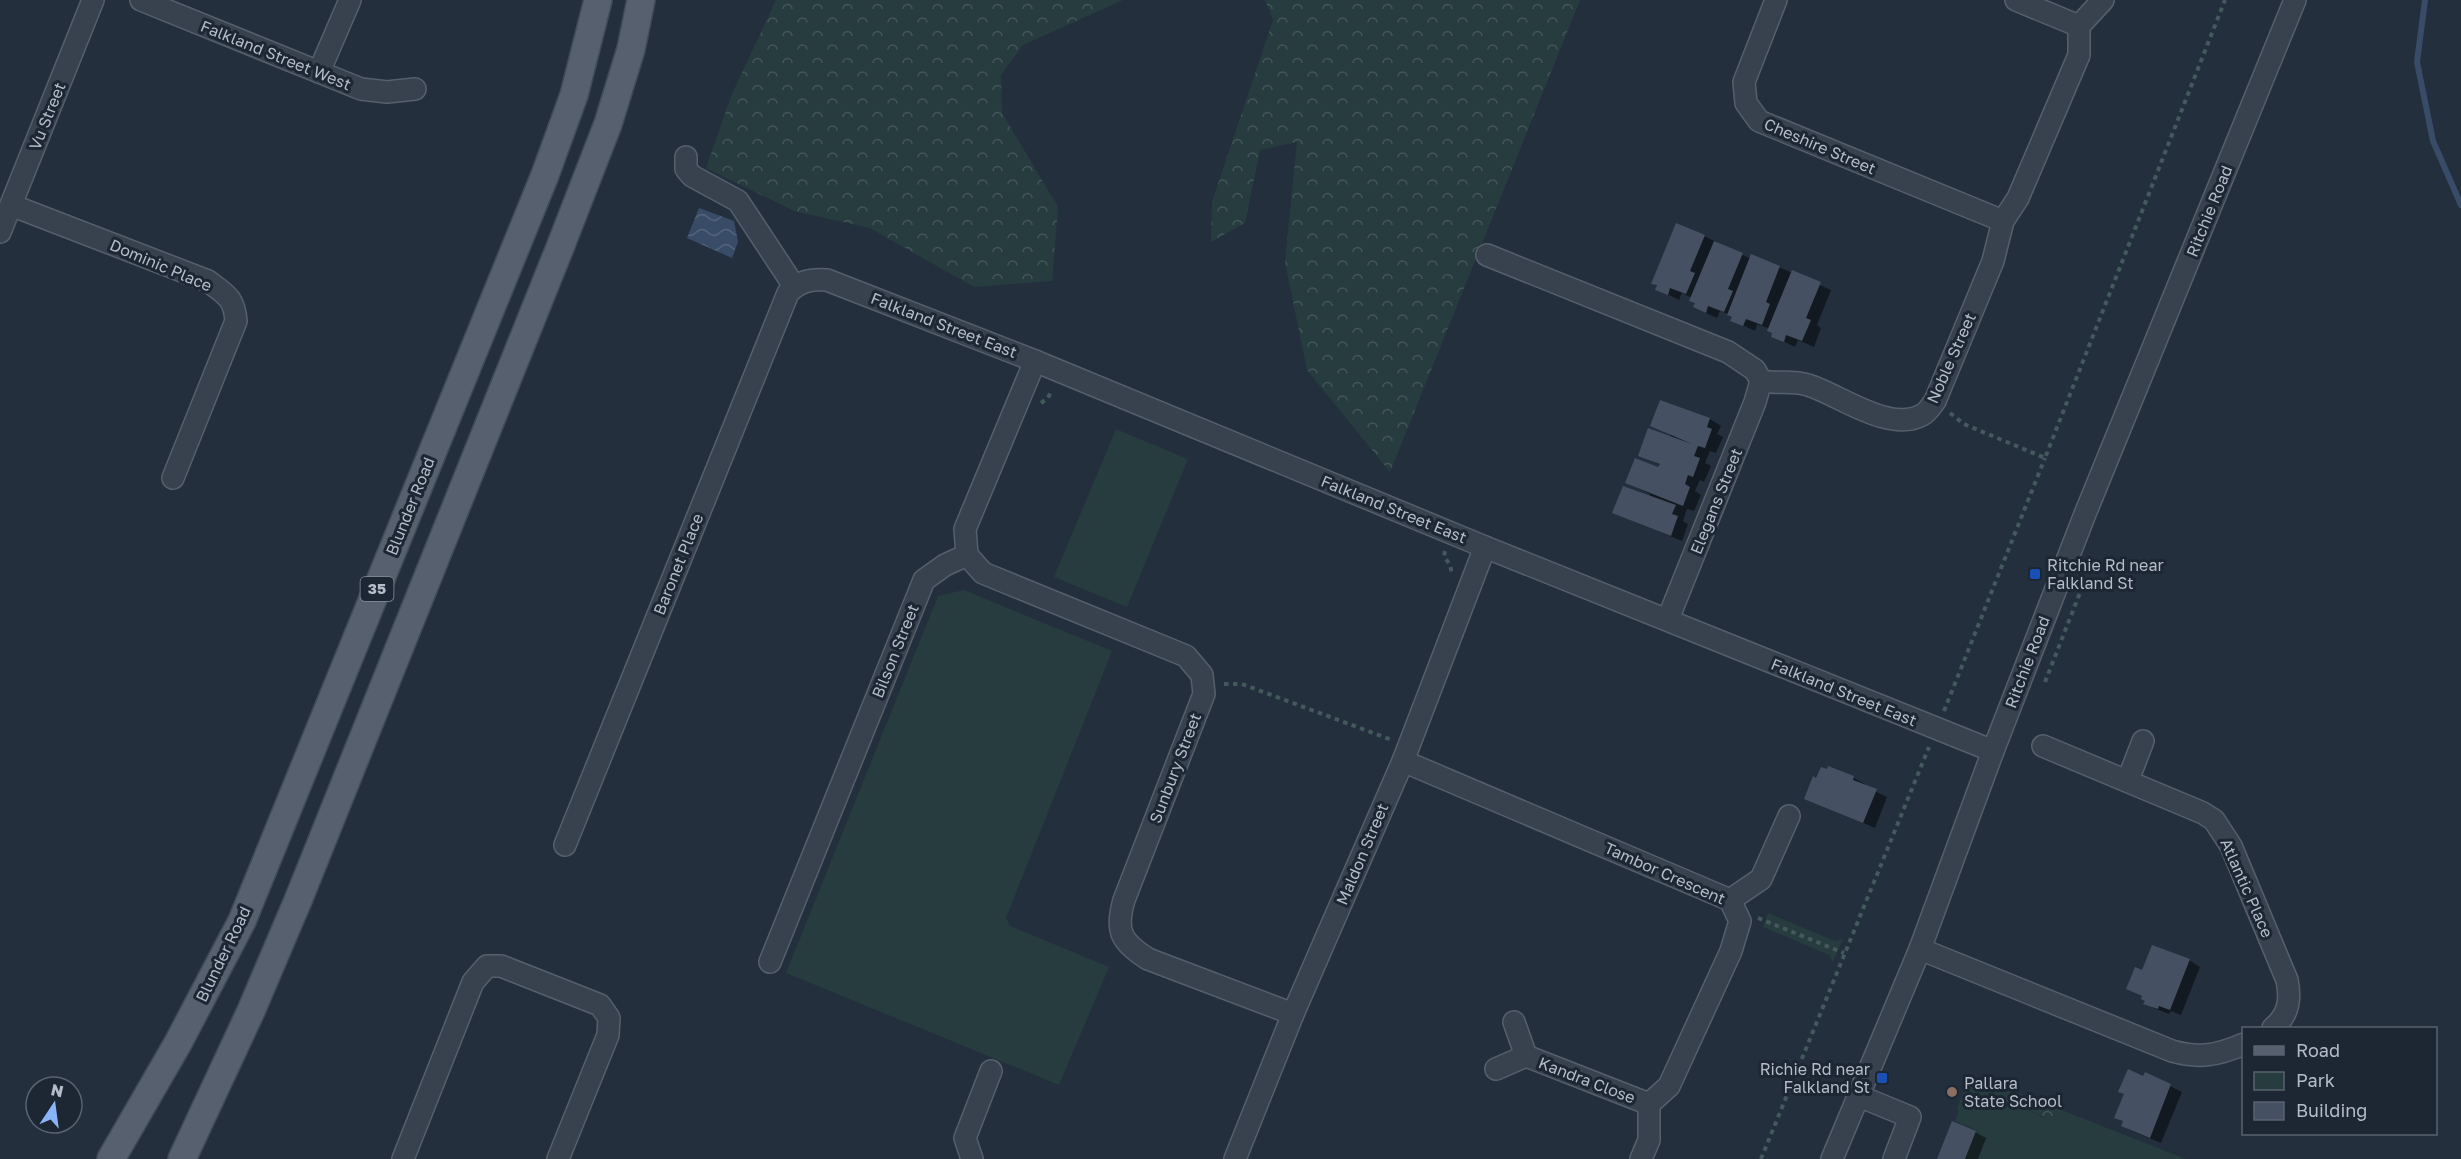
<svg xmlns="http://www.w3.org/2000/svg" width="2461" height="1159" font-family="'Golos Text',sans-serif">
<defs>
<pattern id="forest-crowns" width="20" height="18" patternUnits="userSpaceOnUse" patternTransform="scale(1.5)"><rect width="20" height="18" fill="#263c3f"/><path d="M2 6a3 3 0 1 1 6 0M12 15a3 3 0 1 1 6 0" fill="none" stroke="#435659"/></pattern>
<pattern id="water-waves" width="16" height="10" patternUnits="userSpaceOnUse" patternTransform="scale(1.5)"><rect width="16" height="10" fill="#394c67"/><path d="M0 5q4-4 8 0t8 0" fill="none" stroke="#53647b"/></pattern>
</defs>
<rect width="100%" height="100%" fill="#242f3e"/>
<g fill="#263c3f">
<path d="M1116 429 1188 459 1127 607 1054 577Z"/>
<path d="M964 590 1112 651 1006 918 1010 926 1109 967 1059 1085 786 973 938 596Z"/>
<path d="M1768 913 1835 941 1843 939 1833 962 1829 955 1763 927Z"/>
<path d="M2013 1106 2023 1107 2042 1117 2058 1119 2064 1111 2186 1159H1965L1976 1130 1955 1121 1959 1110Z"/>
</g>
<g fill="url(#forest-crowns)">
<path d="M776 0H1123L1023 45 1001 75 1002 113 1058 207 1052 281 974 287 870 228 794 211 706 168 732 94Z"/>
<path d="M1265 0H1580L1390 472 1307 370 1285 262 1297 142 1260 150 1245 223 1211 242 1212 202 1273 20Z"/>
<path d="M1971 1074 2064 1111 2058 1119 2052 1121 2023 1107 2013 1106 1959 1110 1957 1108Z"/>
</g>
<path fill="url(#water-waves)" d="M699 208 734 221 738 242 732 258 687 238Z"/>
<g fill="#0007">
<path d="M1704 236 1751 259 1779 267 1831 290 1817 325 1821 328 1814 347 1798 340 1795 347 1773 336 1774 333 1770 329 1757 324 1755 331 1732 320 1734 316 1720 311 1717 318 1706 313 1695 307 1696 303 1692 298 1682 293 1679 300 1657 289 1658 286 1653 283Z"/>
<path d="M1710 419 1721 426 1717 434 1723 437 1716 453 1710 451 1705 463 1711 466 1704 482 1700 480 1695 491 1701 495 1694 511 1687 509 1683 521 1688 524 1682 541 1614 513 1649 497 1650 494 1627 483 1659 469 1661 465 1640 455 1669 439 1671 435 1652 425Z"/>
<path d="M1854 778 1865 784 1864 786 1887 797 1875 828 1806 798Z"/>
<path d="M2189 960 2200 967 2181 1015 2171 1011 2169 1014 2156 1009 2145 1003 2146 1001 2143 997 2128 989 2143 972Z"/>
<path d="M2146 1074 2182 1092 2161 1143 2134 1132 2123 1126 2124 1122 2116 1117Z"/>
<path d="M1975 1132 1986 1138 1978 1159H1939Z"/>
</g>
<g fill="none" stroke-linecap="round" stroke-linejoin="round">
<path stroke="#394c67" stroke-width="6" d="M2425 0 2417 62 2433 141 2461 205"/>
</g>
<g fill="#455162">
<path d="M1676 223 1705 235 1690 271 1695 273 1686 294 1670 288 1668 295 1655 290 1657 285 1651 284Z"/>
<path d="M1714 241 1743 253 1728 289 1733 291 1724 312 1708 306 1706 313 1693 307 1695 303 1689 301Z"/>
<path d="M1751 254 1780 266 1766 302 1770 304 1762 325 1746 319 1743 326 1730 321 1732 317 1727 315Z"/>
<path d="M1792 270 1821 282 1806 318 1811 320 1802 341 1786 335 1784 342 1771 337 1772 333 1767 331Z"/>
<path d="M1660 400 1710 418 1707 427 1712 429 1705 448 1698 446 1694 456 1700 458 1693 477 1688 475 1685 484 1690 487 1683 506 1625 483 1635 458 1658 467 1660 464 1638 456 1648 428 1692 444 1650 426Z"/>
<path d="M1623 486 1676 505 1672 514 1678 516 1671 536 1612 513Z"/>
<path d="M1828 766 1854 776 1853 780 1877 789 1863 823 1804 799 1813 776 1816 778 1821 767 1827 769Z"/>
<path d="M2152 945 2190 959 2170 1010 2159 1006 2158 1009 2143 1004 2145 1001 2141 999 2142 996 2126 989 2135 967 2142 970Z"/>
<path d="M2128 1069 2143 1076 2145 1072 2171 1084 2150 1138 2121 1126 2123 1121 2114 1118 2124 1094 2118 1092Z"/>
<path d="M1952 1121 1976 1131 1965 1159H1937Z"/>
</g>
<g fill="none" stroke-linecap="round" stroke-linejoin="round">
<defs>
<g id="minor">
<path d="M141 0 361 89 387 92 415 89"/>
<path d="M1776 0 1744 82 1746 103 1759 121 2003 221"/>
<path d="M2016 0 2079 26"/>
<path d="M319 72 350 0"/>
<path d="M686 157V169L692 176 738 201 794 286"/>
<path d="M11 205 208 281C226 295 234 297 236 321L173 478"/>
<path d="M0 232 93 0"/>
<path d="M1487 255 1728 352 1755 370 1761 381"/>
<path d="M1761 381C1776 384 1794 380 1808 385 1840 395 1889 433 1922 415 1928 412 1931 406 1935 401L1993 261 2003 221 2018 198 2079 55V26L2103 0"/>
<path d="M967 555 983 573 1186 656 1202 675 1204 694 1124 900C1115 931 1121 942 1148 959L1293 1014"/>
<path d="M1668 619 1755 402 1761 381"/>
<path d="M2043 746 2203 813 2214 820 2231 846 2287 980C2291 999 2289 1015 2273 1028"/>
<path d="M1403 761 1730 900 1740 921 1731 951 1669 1086 1649 1104V1140L1641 1159"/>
<path d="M2128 780 2143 741"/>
<path d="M565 845 788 293C799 281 811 279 827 280L1035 361 1485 547 1993 751"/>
<path d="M1730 900 1761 879 1789 816"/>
<path d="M1920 949 2172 1051C2200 1059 2218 1055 2244 1044"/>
<path d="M770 962 924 580 945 565 967 555 965 529 1035 361"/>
<path d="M1514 1022 1526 1056 1649 1104"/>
<path d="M1496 1069 1526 1056"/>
<path d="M1859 1096 1910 1117 1894 1159"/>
<path d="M403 1159 473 982 487 966H501L600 1005 609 1018 608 1035 558 1159"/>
<path d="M972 1159 965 1138 991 1071"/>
<path d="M1235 1159 1293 1014 1403 761 1485 547"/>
<path d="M1832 1159 1920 949 1993 751 2085 514 2295 0"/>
</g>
<g id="major">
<path d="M111 1159 178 1043 242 921 545 175 574 95 598 0"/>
<path d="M182 1159 251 1011 299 898 559 250 608 124 631 49 641 0"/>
</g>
</defs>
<use href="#minor" stroke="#565f6c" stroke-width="24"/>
<use href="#major" stroke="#414a57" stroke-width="30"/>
<g stroke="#44595c" stroke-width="4" stroke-dasharray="4.5 4.5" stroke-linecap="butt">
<path d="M1041 403 1048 398 1051 391"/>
<path d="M1950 413 1964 424 2045 458 2225 0"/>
<path d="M1445 551 1444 556 1450 565 1452 574"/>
<path d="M2045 682 2083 585"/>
<path d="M1224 684H1242L1392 740"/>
<path d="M1944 711 2045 458"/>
<path d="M1758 918 1844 953"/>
<path d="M1761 1159 1929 747"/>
</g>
<use href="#minor" stroke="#38414e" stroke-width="21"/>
<use href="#major" stroke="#56606e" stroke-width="27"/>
</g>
<g fill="#1a4fb4" stroke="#1d2633" stroke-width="2">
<rect x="2029" y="568" width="12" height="12" rx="3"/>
<rect x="1876" y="1072" width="12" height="12" rx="3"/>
</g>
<circle fill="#8d6e63" stroke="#1d2633" stroke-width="2" cx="1952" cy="1092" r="6"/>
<g text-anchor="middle" stroke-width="6" stroke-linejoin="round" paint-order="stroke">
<rect fill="#1d2633" stroke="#878f9c" stroke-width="1.5" x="360.5" y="577" width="33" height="24" rx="4.5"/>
<g font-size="15" font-weight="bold" fill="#b4bcc9">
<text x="377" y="594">35</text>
</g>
<g font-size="16" fill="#b4bcc9" stroke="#1d2633">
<text transform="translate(276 55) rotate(22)" y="6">Falkland Street West</text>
<text transform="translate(47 116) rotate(-68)" y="6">Vu Street</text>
<text transform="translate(1820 146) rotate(23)" y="6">Cheshire Street</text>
<text transform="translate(2209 211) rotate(-68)" y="6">Ritchie Road</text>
<text transform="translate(161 265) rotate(23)" y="6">Dominic Place</text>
<text transform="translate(944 325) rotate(21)" y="6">Falkland Street East</text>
<text transform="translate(1951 358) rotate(-66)" y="6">Noble Street</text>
<text transform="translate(1716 501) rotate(-68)" y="6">Elegans Street</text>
<text transform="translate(410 506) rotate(-68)" y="6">Blunder Road</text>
<text transform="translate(1394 509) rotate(22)" y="6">Falkland Street East</text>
<text transform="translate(678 564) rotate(-68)" y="6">Baronet Place</text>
<text transform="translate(895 651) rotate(-68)" y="6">Bilson Street</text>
<text transform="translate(2027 662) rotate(-69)" y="6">Ritchie Road</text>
<text transform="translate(1844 692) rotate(22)" y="6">Falkland Street East</text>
<text transform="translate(1175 768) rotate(-69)" y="6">Sunbury Street</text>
<text transform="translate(1362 854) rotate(-67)" y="6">Maldon Street</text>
<text transform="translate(1665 873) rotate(24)" y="6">Tambor Crescent</text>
<text transform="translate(2247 888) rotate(66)" y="6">Atlantic Place</text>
<text transform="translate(223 954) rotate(-64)" y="6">Blunder Road</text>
<text transform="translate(1587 1080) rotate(21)" y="6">Kandra Close</text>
</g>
<g font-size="16" fill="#b4bcc9" stroke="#1d2633" text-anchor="start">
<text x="2047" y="571">Ritchie Rd near<tspan x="2047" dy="18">Falkland St</tspan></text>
<text x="1870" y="1075" text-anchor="end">Richie Rd near<tspan x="1870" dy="18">Falkland St</tspan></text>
<text x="1964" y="1089">Pallara<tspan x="1964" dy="18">State School</tspan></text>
</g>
</g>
<rect x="2242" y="1027" width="195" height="108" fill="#1d2633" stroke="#59626f" stroke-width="1.5"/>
<rect x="2254" y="1046" width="30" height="9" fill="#56606e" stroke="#59626f" stroke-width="1.5"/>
<text x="2296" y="1057" font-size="18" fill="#b4bcc9">Road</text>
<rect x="2254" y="1072" width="30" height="18" fill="#263c3f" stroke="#59626f" stroke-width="1.5"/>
<text x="2296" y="1087" font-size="18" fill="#b4bcc9">Park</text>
<rect x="2254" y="1102" width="30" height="18" fill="#455162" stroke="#59626f" stroke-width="1.5"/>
<text x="2296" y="1117" font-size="18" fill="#b4bcc9">Building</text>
<g transform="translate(54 1105) rotate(13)"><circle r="28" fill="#1d2633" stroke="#59626f" stroke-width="1.5"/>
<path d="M0-4.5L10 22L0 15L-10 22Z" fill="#8ab4f8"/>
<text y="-9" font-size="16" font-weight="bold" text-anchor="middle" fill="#b4bcc9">N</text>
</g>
</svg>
